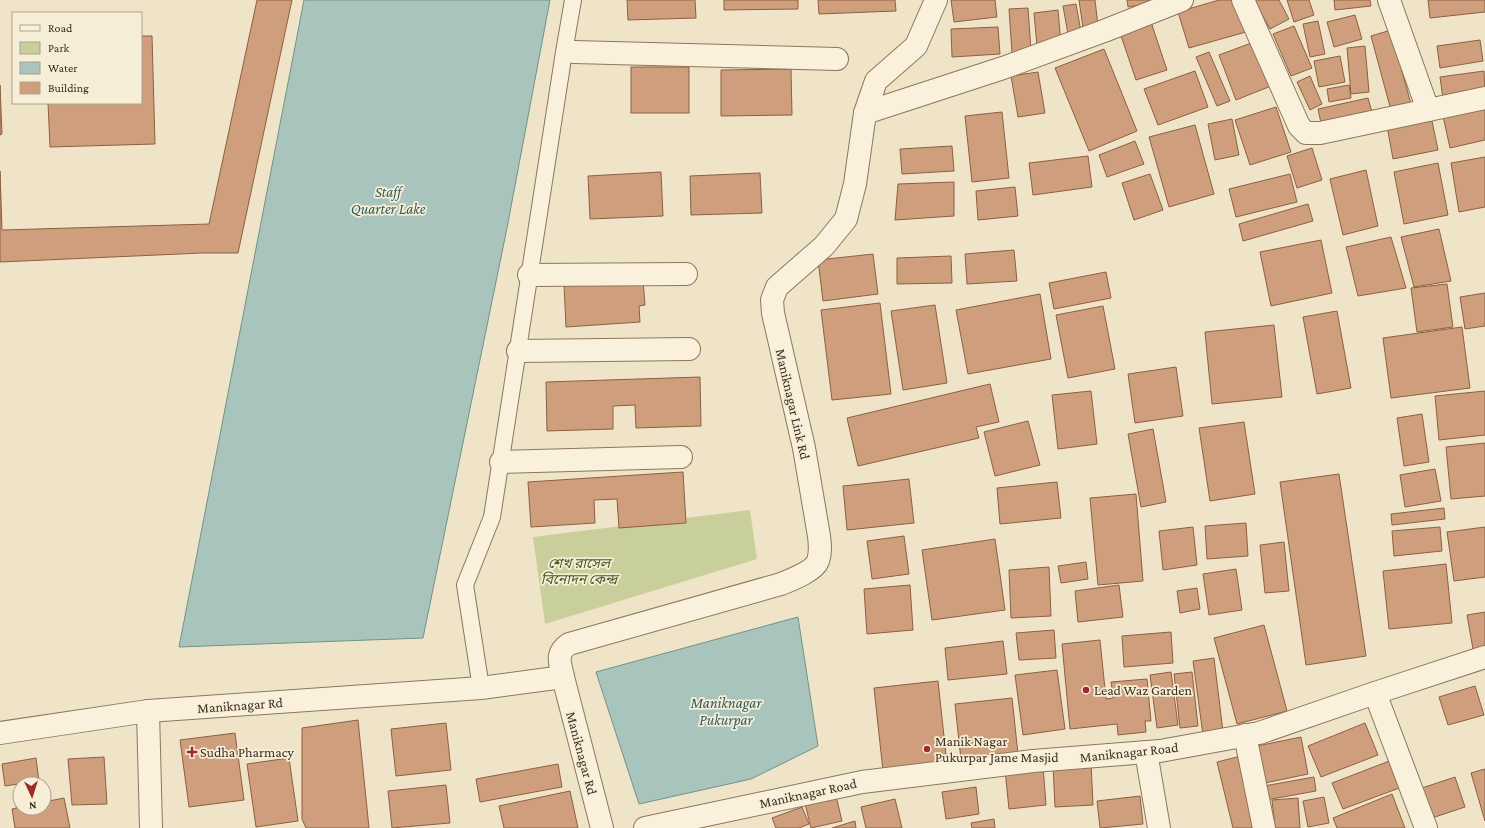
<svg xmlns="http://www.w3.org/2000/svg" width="1485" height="828" font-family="'Crimson Pro','Noto Sans Bengali',serif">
<rect width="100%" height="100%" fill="#f0e4c8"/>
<path fill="#c9cf9b" d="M750 510 757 559 545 624 533 537Z"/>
<g fill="#a9c4bc" stroke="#6f938a">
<path d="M304 0H550L507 228 423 638 179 647Z"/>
<path d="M798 617 818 746 751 779 639 804 596 672Z"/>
</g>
<g fill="#cf9f7d" stroke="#8d5f41">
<path d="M257 0H292L238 253H202L0 262V171L2 230 209 224Z"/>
<path d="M627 0H695L696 18 628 20Z"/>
<path d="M724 0H798V9L724 10Z"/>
<path d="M818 0H895L896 11 819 14Z"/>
<path d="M951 0H995L997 17 954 22Z"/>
<path d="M1079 0H1095L1098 26 1083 28Z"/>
<path d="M1127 0H1157V2L1128 7Z"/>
<path d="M1219 0H1237L1246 32 1189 48 1178 12Z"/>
<path d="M1254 0H1279L1289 19 1270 29Z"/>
<path d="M1287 0H1309L1314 15 1294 22Z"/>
<path d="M1334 0H1370L1371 6 1335 10Z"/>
<path d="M1428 0H1485V12L1430 18Z"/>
<path d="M1076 4 1081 32 1068 34 1063 6Z"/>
<path d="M1028 8 1031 51 1012 53 1009 9Z"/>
<path d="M1058 10 1061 44 1037 46 1034 13Z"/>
<path d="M1355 15 1362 39 1334 47 1327 22Z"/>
<path d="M1318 21 1325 54 1310 57 1303 24Z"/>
<path d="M1151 22 1167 70 1136 80 1120 33Z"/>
<path d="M1294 26 1312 68 1291 76 1273 34Z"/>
<path d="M998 27 1000 54 952 57 951 29Z"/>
<path d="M1391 30 1412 108 1392 114 1371 36Z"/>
<path d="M141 36H152L155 144 50 147 48 103H141Z"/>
<path d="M1480 40 1483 61 1440 68 1437 46Z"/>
<path d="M1254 42 1271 86 1236 100 1219 55Z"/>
<path d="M1365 46 1369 92 1351 94 1347 48Z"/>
<path d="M1104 49 1137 131 1089 151 1055 68Z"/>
<path d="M1209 52 1230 101 1217 106 1196 57Z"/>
<path d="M1340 56 1345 82 1319 87 1314 61Z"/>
<rect x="631" y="67" width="58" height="46"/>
<path d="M791 69 792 115 721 116V70Z"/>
<path d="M1195 71 1208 107 1158 125 1144 89Z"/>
<path d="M1484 71 1485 93 1443 99 1440 77Z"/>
<path d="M1038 72 1045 113 1018 117 1011 76Z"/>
<path d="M1310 76 1322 104 1310 110 1297 82Z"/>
<path d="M0 85 2 134 0 135Z"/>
<path d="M1349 85 1351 98 1329 102 1327 89Z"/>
<path d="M1368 98 1372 112 1321 123 1318 109Z"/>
<path d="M1276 107 1291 152 1250 165 1235 120Z"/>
<path d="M1485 107V140L1450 148 1443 116Z"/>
<path d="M1002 112 1009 178 972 182 965 116Z"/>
<path d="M1431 116 1438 150 1393 159 1387 126Z"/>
<path d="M1232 119 1239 155 1215 160 1208 124Z"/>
<path d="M1195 125 1214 194 1169 207 1149 137Z"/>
<path d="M1135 141 1144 164 1107 177 1099 155Z"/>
<path d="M952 146 954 171 902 174 900 149Z"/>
<path d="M1312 148 1322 180 1297 188 1287 156Z"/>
<path d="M1088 156 1092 187 1033 195 1029 163Z"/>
<path d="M1485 157V207L1459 212 1451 163Z"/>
<path d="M1438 163 1448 215 1404 224 1394 172Z"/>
<path d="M1366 170 1378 226 1343 235 1330 179Z"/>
<path d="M661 172 663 216 590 219 588 176Z"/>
<path d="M760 173 762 213 691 215 690 176Z"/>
<path d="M1150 174 1163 210 1134 220 1122 183Z"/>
<path d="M1290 174 1297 202 1236 217 1229 189Z"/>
<path d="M954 182V216L895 220 898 184Z"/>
<path d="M1015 187 1018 216 978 220 976 191Z"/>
<path d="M1308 204 1313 221 1243 241 1239 224Z"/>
<path d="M1439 229 1451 281 1414 287 1401 237Z"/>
<path d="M1391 237 1406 288 1358 296 1346 247Z"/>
<path d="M1321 240 1332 293 1271 306 1260 252Z"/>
<path d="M1014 250 1017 281 967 284 965 254Z"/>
<path d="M873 254 878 294 823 301 818 260Z"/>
<path d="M951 256 952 283 897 284V258Z"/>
<path d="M1106 272 1111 298 1054 309 1049 283Z"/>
<path d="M643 280 645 305 639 306 640 322 566 327 564 285Z"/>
<path d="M1447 284 1453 327 1417 332 1411 288Z"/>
<path d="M1485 293V326L1465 329 1460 297Z"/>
<path d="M1040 294 1051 359 968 374 956 310Z"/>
<path d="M880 303 891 394 832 400 821 310Z"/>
<path d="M935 305 947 383 903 390 891 311Z"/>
<path d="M1103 306 1115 369 1068 378 1056 315Z"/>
<path d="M1337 311 1351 388 1317 394 1303 317Z"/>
<path d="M1274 325 1282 397 1212 404 1205 332Z"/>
<path d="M1462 327 1470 388 1391 398 1383 338Z"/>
<path d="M1176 367 1183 416 1135 423 1128 374Z"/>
<path d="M700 377 701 426 636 428 635 405 613 406V429L547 431 546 382Z"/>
<path d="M990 384 999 422 976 427 979 438 858 466 847 418Z"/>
<path d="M1091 391 1097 444 1058 449 1052 395Z"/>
<path d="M1485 391V435L1439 440 1435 396Z"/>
<path d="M1422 414 1429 462 1404 466 1397 418Z"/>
<path d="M1028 421 1040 465 995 476 984 432Z"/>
<path d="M1244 422 1255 494 1210 501 1199 428Z"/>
<path d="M1153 429 1166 502 1141 507 1128 434Z"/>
<path d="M1485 443V496L1451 499 1446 447Z"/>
<path d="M1435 469 1441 501 1405 507 1400 475Z"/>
<path d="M683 472 686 523 619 528 617 499 594 500 595 523 531 527 528 482Z"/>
<path d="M1339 474 1366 656 1306 665 1280 482Z"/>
<path d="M909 479 914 523 847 530 843 486Z"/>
<path d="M1057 482 1061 518 1000 524 997 488Z"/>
<path d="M1136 494 1143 581 1098 585 1090 498Z"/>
<path d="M1444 508 1445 519 1392 525 1391 514Z"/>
<path d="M1246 523 1248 556 1207 559 1205 526Z"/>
<path d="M1193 527 1197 565 1163 570 1159 531Z"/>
<path d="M1440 527 1442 551 1394 556 1392 531Z"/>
<path d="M1485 527V577L1454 581 1447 532Z"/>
<path d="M904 536 909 574 872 579 867 541Z"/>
<path d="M995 539 1005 610 932 620 922 550Z"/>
<path d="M1284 542 1289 591 1265 593 1260 545Z"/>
<path d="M1086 562 1088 579 1061 583 1058 566Z"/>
<path d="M1446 564 1452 623 1389 629 1383 571Z"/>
<path d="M1049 567 1051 616 1011 618 1009 570Z"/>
<path d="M1236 569 1242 610 1209 615 1203 574Z"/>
<path d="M910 585 913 630 867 634 864 589Z"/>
<path d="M1119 585 1123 617 1078 622 1075 591Z"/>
<path d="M1197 588 1200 609 1180 613 1177 591Z"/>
<path d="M1485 612V647L1473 649 1467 615Z"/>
<path d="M1264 625 1287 711 1237 724 1214 638Z"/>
<path d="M1054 630 1056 658 1019 660 1016 633Z"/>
<path d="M1171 632 1173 663 1124 667 1122 636Z"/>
<path d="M1100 640 1106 699 1113 698 1111 682 1147 679 1151 721H1145L1146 732 1118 735 1117 724 1070 729 1062 644Z"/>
<path d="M1003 641 1007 674 948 680 945 648Z"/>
<path d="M1214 658 1223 732 1203 735 1193 661Z"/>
<path d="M1057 670 1065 729 1023 735 1015 675Z"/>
<path d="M1171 672 1178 725 1157 728 1150 675Z"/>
<path d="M1192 672 1198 726 1180 728 1174 674Z"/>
<path d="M938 681 947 764 883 771 874 688Z"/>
<path d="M1475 686 1484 715 1448 725 1439 697Z"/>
<path d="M1012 698 1018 754 961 760 955 704Z"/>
<path d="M358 720 369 828H306L302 819V728Z"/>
<path d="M446 723 451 770 396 776 391 729Z"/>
<path d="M1365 723 1378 755 1321 777 1308 746Z"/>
<path d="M235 733 244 800 189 807 180 740Z"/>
<path d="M1301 737 1308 774 1265 783 1257 746Z"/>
<path d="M1249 754 1267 828H1233L1217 762Z"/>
<path d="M104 757 107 804 72 805 68 759Z"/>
<path d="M36 758 39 781 5 786 2 764Z"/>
<path d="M289 758 298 821 256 827 247 764Z"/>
<path d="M1392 760 1402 787 1343 809 1332 783Z"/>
<path d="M1091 763 1093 805 1055 807 1053 765Z"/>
<path d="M558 764 562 787 480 802 476 779Z"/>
<path d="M1043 766 1046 805 1009 809 1005 770Z"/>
<path d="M1485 769V821L1471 773Z"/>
<path d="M1314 777 1316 791 1266 800 1264 786Z"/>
<path d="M1455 777 1465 807 1432 818 1422 788Z"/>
<path d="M446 785 450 823 392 828 388 791Z"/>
<path d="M976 787 979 814 946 819 942 792Z"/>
<path d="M570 791 578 828H504L499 806Z"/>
<path d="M1392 794 1405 828H1337L1333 818Z"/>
<path d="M836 796 842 821 811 828 805 804Z"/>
<path d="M1140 796 1143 824 1100 828 1097 801Z"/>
<path d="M1324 797 1329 823 1308 827 1303 801Z"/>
<path d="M64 798 70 828H15L12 809 20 807 44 808V802Z"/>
<path d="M1298 798 1300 828H1275L1272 800Z"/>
<path d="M895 799 902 828H866L861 807Z"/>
<path d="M802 807 809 824 799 828H776L772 818Z"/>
<path d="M994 819 995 828H972L971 823Z"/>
<path d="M855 821 856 828H832Z"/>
</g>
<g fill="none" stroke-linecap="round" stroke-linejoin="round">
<defs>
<path id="service" d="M481 688 465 585 492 517 564 52 573 0"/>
<g id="minor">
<path d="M1243 0 1299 126 1306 133H1320L1485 98"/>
<path d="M1389 0 1428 110"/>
<path d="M574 52 837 59"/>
<path d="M865 113 1003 68 1104 31 1182 0"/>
<path d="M529 275 686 274"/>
<path d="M518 351 689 349"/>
<path d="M501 462 681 457"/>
<path d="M1375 693 1426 828"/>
<path d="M148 711 151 828"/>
<path d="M0 733 148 711 481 688 563 677"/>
<path d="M1245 735 1264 828"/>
<path d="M1146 752 1159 828"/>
<path d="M602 828 563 677C560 662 555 654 569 644L781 584C791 580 814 571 818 561 821 552 820 544 819 536L804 448 773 313 772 300 777 287 824 246 846 219 855 184 865 113 876 81 916 46 936 0"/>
<path d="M645 828 862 782 1033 761 1160 751 1259 733 1375 693 1485 657"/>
</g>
</defs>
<use href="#service" stroke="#8d765c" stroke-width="18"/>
<use href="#minor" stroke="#8d765c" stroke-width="24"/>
<use href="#service" stroke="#faf1dc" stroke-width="16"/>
<use href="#minor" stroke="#faf1dc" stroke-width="22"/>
</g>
<g fill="#9e2a2b" stroke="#f7eed8" stroke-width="1.5">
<circle cx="1086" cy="690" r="4"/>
<circle cx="927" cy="749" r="4"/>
<path d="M190 746h4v4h4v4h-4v4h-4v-4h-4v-4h4z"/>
</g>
<g text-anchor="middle" stroke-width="3.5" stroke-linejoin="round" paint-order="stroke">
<g font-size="14" fill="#3d2e20" stroke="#f7eed8">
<text transform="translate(793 404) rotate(77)" y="5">Maniknagar Link Rd</text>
<text transform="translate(240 705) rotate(-4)" y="5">Maniknagar Rd</text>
<text transform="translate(1129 752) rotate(-6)" y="5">Maniknagar Road</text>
<text transform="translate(582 753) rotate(75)" y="5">Maniknagar Rd</text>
<text transform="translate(808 793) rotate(-12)" y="5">Maniknagar Road</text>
</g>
<g font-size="14" font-style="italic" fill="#4d5a26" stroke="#f7eed8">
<text x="579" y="568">শেখ রাসেল<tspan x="579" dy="16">বিনোদন কেন্দ্র</tspan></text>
</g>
<g font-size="14" fill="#3d2e20" stroke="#f7eed8" text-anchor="start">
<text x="1094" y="695">Lead Waz Garden</text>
<text x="935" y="746">Manik Nagar<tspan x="935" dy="16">Pukurpar Jame Masjid</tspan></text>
<text x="200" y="757">Sudha Pharmacy</text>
</g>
<g font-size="15" font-style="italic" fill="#2f5d5a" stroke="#f7eed8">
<text x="388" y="197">Staff<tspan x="388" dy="17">Quarter Lake</tspan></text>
<text x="726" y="708">Maniknagar<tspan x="726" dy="17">Pukurpar</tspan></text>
</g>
</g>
<rect x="12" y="12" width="130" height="92" fill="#f7eed8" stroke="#ada18e"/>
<rect x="20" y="25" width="20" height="6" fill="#faf1dc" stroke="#ada18e"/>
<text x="48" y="32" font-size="12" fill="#3d2e20">Road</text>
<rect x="20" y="42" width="20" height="12" fill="#c9cf9b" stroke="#ada18e"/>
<text x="48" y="52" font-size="12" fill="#3d2e20">Park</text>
<rect x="20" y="62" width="20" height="12" fill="#a9c4bc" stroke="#ada18e"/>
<text x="48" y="72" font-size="12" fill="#3d2e20">Water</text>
<rect x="20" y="82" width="20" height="12" fill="#cf9f7d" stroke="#ada18e"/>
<text x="48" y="92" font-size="12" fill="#3d2e20">Building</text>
<g transform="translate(32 796) rotate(176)"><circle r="19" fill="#f7eed8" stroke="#ada18e"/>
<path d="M0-3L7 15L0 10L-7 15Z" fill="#9e2a2b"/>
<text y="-6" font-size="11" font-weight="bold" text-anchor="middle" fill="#3d2e20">N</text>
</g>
</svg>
